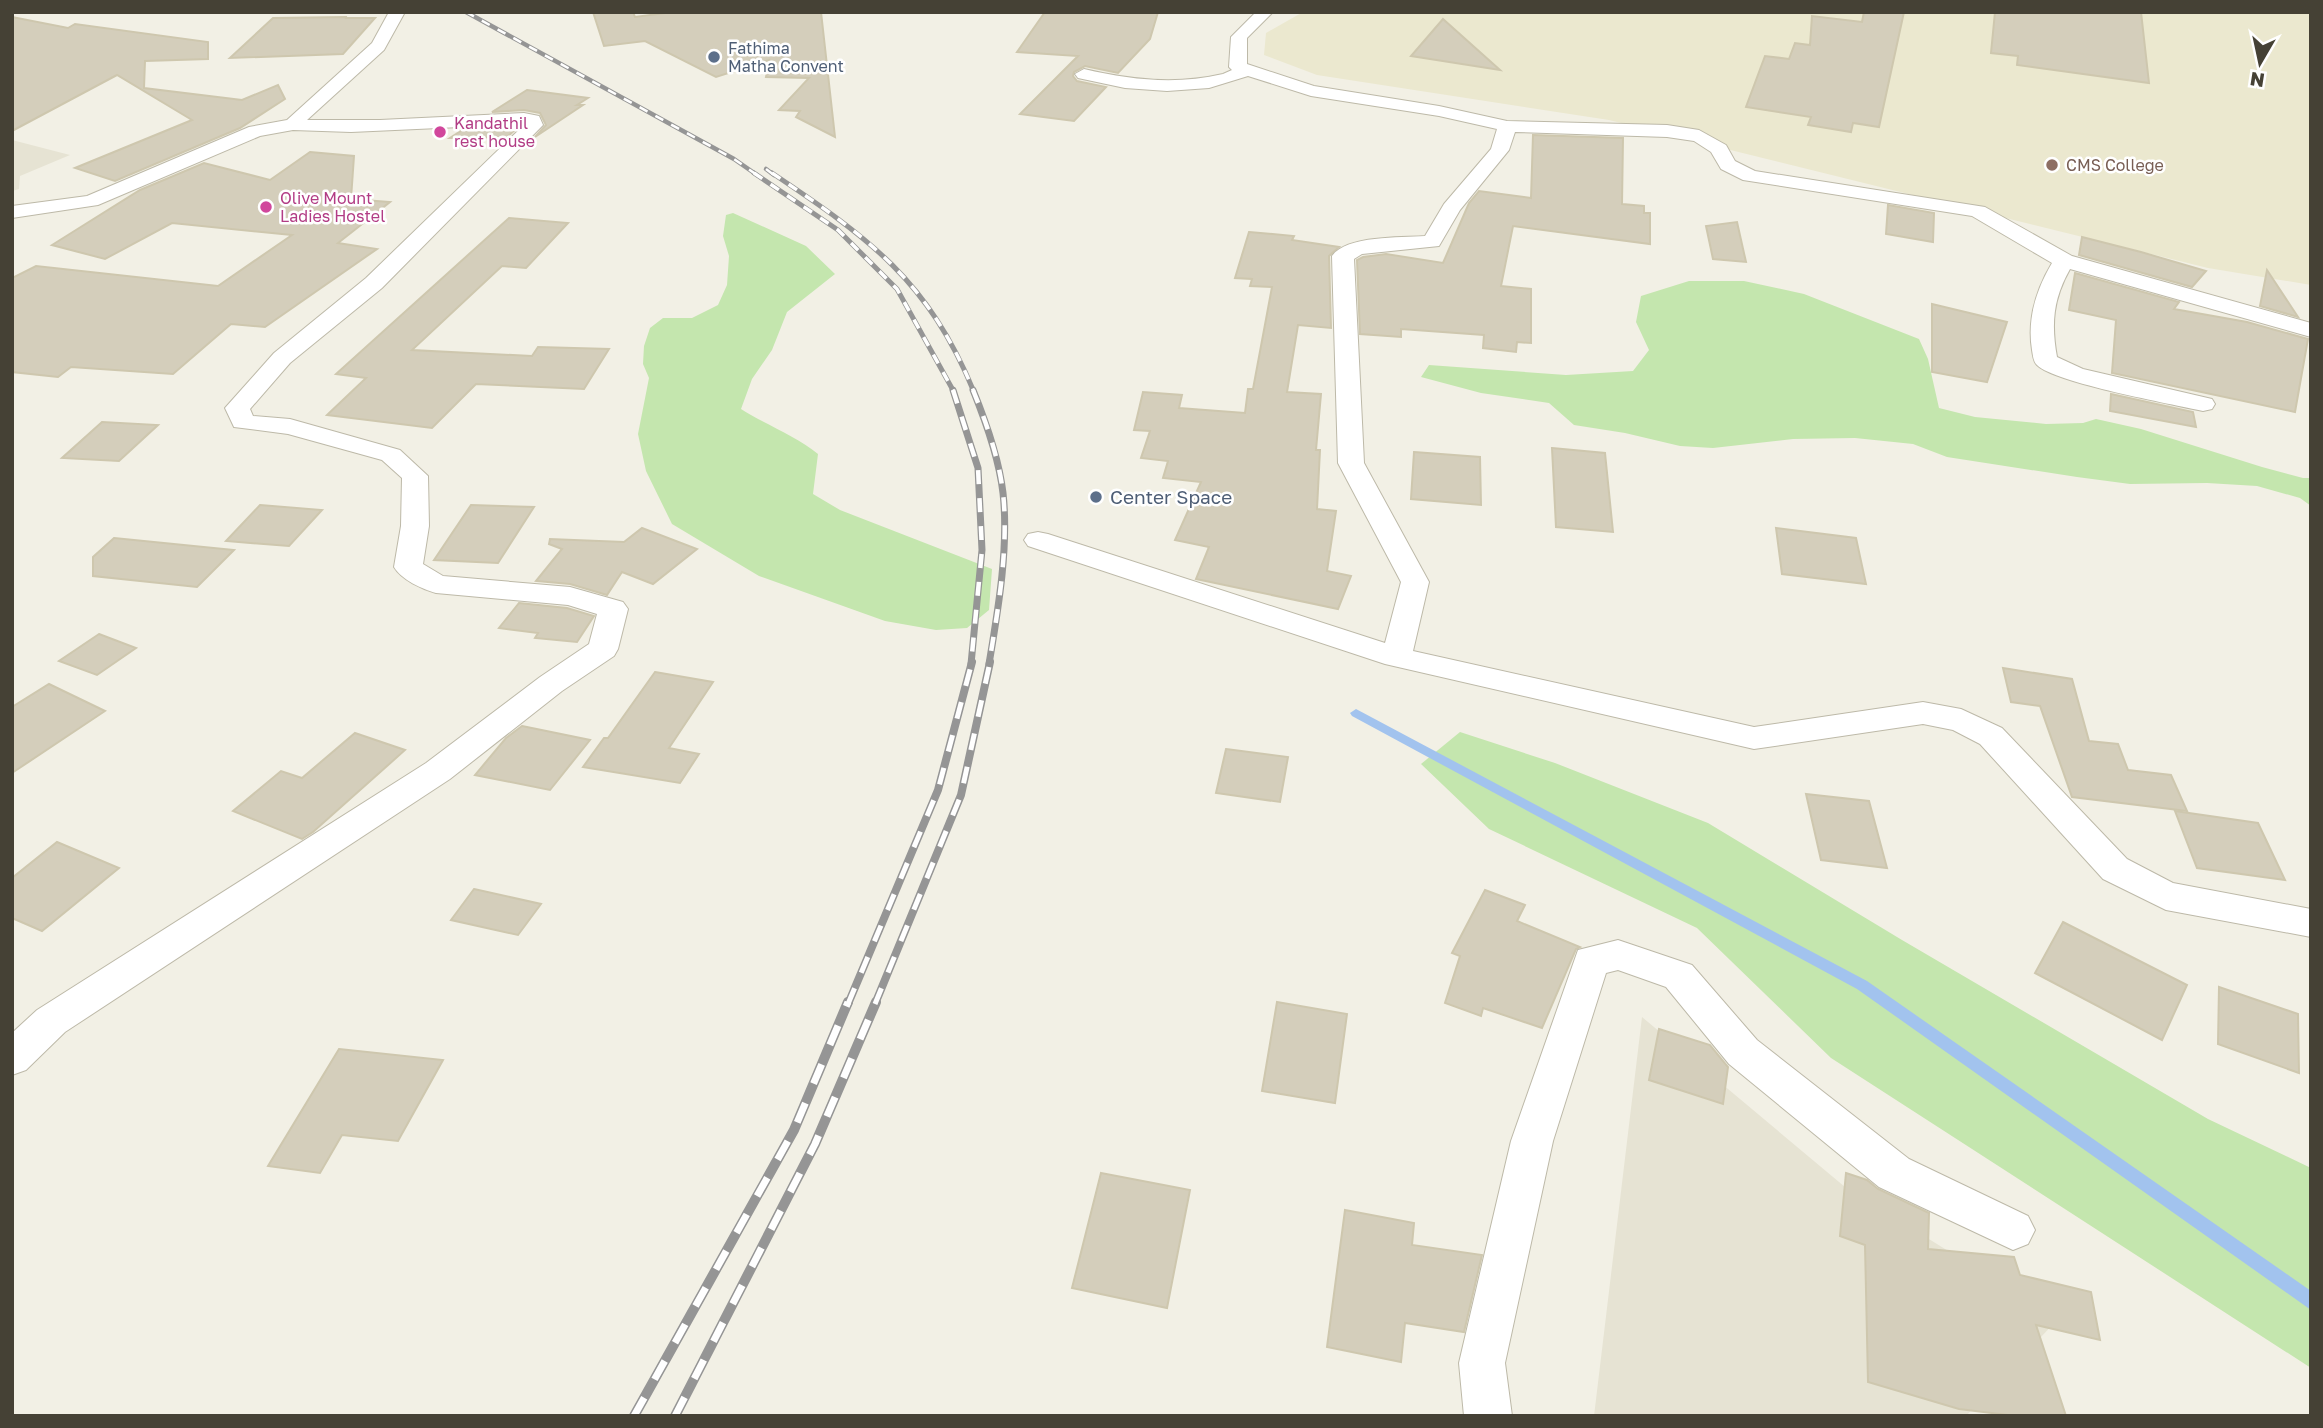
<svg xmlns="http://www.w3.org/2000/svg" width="2323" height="1428" font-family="'Golos Text',sans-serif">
<rect width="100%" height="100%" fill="#f2f0e5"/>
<g fill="#e6e3d3">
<path d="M12 140 70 155 20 176 19 189 12 191Z"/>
<path d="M1642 1017 1845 1187 2058 1319 1966 1416H1594Z"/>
</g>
<path fill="#ebe8cf" d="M1303 12H2311V285L2208 268 1609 120 1317 75 1264 55 1266 33Z"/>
<g fill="#c4e6ae">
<path d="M733 213 806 246 835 274 787 312 772 350 752 379 741 409C766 425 796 436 818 454L813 494 840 510 992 569 989 610 967 628 936 630 885 621 759 576 672 524 646 471 638 434 649 378 643 364 644 346 650 328 663 318H692L718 305 727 285 729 256 723 236 726 215Z"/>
<path d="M1689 281H1744L1804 294 1919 339 1928 359 1939 408 1975 417 2046 424 2083 423 2096 419 2141 429 2262 467 2303 478H2311V506L2300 498 2257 486 2207 483 2130 484 2077 477 1947 457 1913 444 1855 438 1793 439 1713 448 1680 446 1625 433 1574 425 1549 403 1481 393 1421 377 1429 365 1566 375 1633 371 1649 350 1636 322 1641 296Z"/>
<path d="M1460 732 1555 763 1708 823 1902 940 2208 1119 2311 1168V1368L1831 1058 1697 928 1489 829 1421 764Z"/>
</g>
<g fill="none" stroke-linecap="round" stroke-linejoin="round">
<path fill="#a2c3ee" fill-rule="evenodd" d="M1356 709 1867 981 2311 1291V1310L1857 989 1352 716 1350 713Z"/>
</g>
<g fill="#d4cebb" stroke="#cec7ae" stroke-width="2">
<path d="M593 12H633L635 17 673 12H821L835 137 796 117 800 111 779 110 809 78 766 77 769 60 716 77 645 41 604 46Z"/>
<path d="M1045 12H1158L1150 39 1118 73 1085 66 1074 72 1073 76 1077 81 1106 87 1074 121 1020 114 1078 56 1017 52Z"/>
<path d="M1864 12H1904L1879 127 1853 123 1851 132 1808 125 1811 117 1746 107 1765 56 1789 59 1795 43 1810 45 1812 16 1862 22Z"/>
<path d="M1995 12H2141L2149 83 2017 65 2018 56 1991 53Z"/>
<path d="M12 17 68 28 75 24 208 42V59L145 61 144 88 242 100 278 85 285 99 240 128 115 181 75 168 192 120 117 75 12 131Z"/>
<path d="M347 17 345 18H375L343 54 230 58 273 18Z"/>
<path d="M1443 19 1500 70 1411 56Z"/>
<path d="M527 90 588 98 577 105H583L535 137 546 125 540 113 524 110 492 112Z"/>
<path d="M518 127 507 137 450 138 464 129Z"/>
<path d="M1533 135 1623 138 1622 204 1644 206V213H1650V244L1513 226 1501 286 1531 289V343L1517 342 1516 352 1483 348 1484 335 1401 329V337L1360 334 1357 260 1363 257 1386 254 1443 263 1469 203 1479 191 1531 198Z"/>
<path d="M310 152 354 156 351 199 390 202 338 243 377 249 265 327 231 324 173 374 71 367 58 377 12 372V278L36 266 218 286 292 235 172 223 105 259 52 245 140 190 204 163 270 180Z"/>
<path d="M1888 205 1934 213 1933 242 1886 234Z"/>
<path d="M509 218 568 223 526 268 502 266 412 350 532 356 538 347 609 349 584 389 476 384 432 428 327 415 366 378 336 374Z"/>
<path d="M1737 222 1746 262 1713 259 1706 226Z"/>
<path d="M1249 232 1294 236 1292 240 1339 247 1329 256 1331 328 1298 325 1287 392 1321 394 1316 450H1320L1317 509 1336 511 1327 571 1351 576 1338 609 1196 579 1209 547 1175 540 1201 482 1163 478 1168 461 1141 458 1150 431 1134 430 1143 392 1182 395 1179 408 1245 413 1248 389H1253L1272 287 1250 286 1252 279 1235 278Z"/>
<path d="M2082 237 2141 252 2206 271 2192 287 2079 255Z"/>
<path d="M2267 270 2298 317 2260 306Z"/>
<path d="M2075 273 2179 302 2174 309 2247 322 2308 339 2295 412 2112 373 2116 320 2069 310Z"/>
<path d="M1932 304 2007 322 1987 382 1932 372Z"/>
<path d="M2111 394 2193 412 2196 427 2110 411Z"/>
<path d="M102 422 158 425 119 461 62 458Z"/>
<path d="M1552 448 1605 453 1613 532 1556 527Z"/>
<path d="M1414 452 1480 457 1481 505 1411 499Z"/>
<path d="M260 505 322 510 289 546 226 541Z"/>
<path d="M471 505 534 507 498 563 434 560Z"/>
<path d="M642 528 697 549 653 584 622 572 607 595 570 584 536 581 562 549 549 544 550 539 624 542Z"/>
<path d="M1776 528 1856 538 1866 584 1782 574Z"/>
<path d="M114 538 234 550 197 587 93 576V557Z"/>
<path d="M519 603 567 608 594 616 577 642 535 638 538 633 499 628Z"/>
<path d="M99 634 136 648 97 675 59 661Z"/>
<path d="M2003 668 2072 679 2089 741 2118 744 2128 770 2171 775 2187 811 2072 797 2040 706 2011 702Z"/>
<path d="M655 672 713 682 669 748 699 754 680 783 583 767 604 738H608Z"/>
<path d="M49 684 105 711 12 773V707Z"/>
<path d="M522 726 590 740 550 790 475 775 506 738Z"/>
<path d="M355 733 405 750 313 832 302 839 233 811 281 771 302 778Z"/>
<path d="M1226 749 1288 757 1280 802 1216 793Z"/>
<path d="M1806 794 1869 801 1887 868 1821 860Z"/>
<path d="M2175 811 2258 823 2285 880 2197 868Z"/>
<path d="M57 842 119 868 42 931 12 918V878Z"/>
<path d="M474 889 541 904 518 935 451 920Z"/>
<path d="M1485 890 1525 905 1517 921 1580 947 1576 949 1542 1028 1483 1008 1481 1016 1445 1003 1460 956 1452 953Z"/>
<path d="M2063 922 2187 985 2162 1040 2035 973Z"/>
<path d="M2219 987 2298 1014 2299 1073 2218 1044Z"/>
<path d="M1277 1002 1347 1014 1335 1103 1262 1091Z"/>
<path d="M1659 1029 1710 1045 1728 1067 1723 1104 1649 1080Z"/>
<path d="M339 1049 443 1060 398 1141 342 1135 320 1173 268 1166Z"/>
<path d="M1101 1173 1190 1190 1167 1308 1072 1288Z"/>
<path d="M1846 1173 1867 1180 1878 1189 1929 1213 1928 1249 2014 1257 2020 1275 2091 1292 2100 1340 2036 1325 2066 1416H2016L1959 1409 1868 1382 1865 1245 1840 1236Z"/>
<path d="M1345 1210 1414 1223 1412 1245 1482 1255 1464 1332 1405 1323 1401 1362 1327 1347Z"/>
</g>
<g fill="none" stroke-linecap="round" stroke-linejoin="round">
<defs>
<g id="minor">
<path d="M389 12H405L384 50 307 120H380L524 113 539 116 543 125 382 288 290 363 250 409 253 416 290 419 400 450 428 476 429 526 423 564 443 576 570 587 623 602 628 609 618 649 614 656 562 691 450 779 65 1032 26 1070 12 1075V1033L37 1010 426 763 540 677 589 644 597 614 568 605 436 593C422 589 402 580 394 567L401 526 402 478 382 460 288 434 234 427 225 408 274 353 366 278 525 124 351 132 293 130 260 136 98 205 12 218V206L87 196 249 127 287 120 372 43Z"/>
<path d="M1256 12H1273L1247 38V64L1314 86 1439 106 1507 121 1667 125 1699 130 1726 145 1735 161 1755 171 1985 207 2072 256 2311 323V337L2070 269C2053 299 2051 324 2057 357L2083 369 2212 399 2215 404 2212 409 2203 411C2172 404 2055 383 2037 365 2033 361 2033 355 2032 350 2027 319 2036 290 2052 263L1972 216 1743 180 1721 169 1711 152 1694 141 1667 137 1515 132 1509 150 1460 210 1439 246 1362 254 1354 259 1364 463 1429 582 1413 651 1754 727 1923 702 1961 709 2002 728 2127 859 2173 883 2311 909V937L2166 910 2103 879 1980 744 1953 730 1923 724 1754 749 1385 664 1028 546 1024 540 1028 534 1038 532 1048 534 1385 643 1401 582 1338 463 1332 256C1347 235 1400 238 1425 236L1444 204 1491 149 1497 129 1439 116 1311 96 1248 76 1209 88 1167 91 1125 88 1078 78 1075 74 1084 69C1131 80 1176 85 1223 74L1232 70 1229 67 1231 37Z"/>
<path d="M1618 940 1692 965 1757 1040 1909 1159 2028 1216 2035 1230 2028 1244 2013 1250 1879 1187 1729 1064 1666 987 1618 970 1606 973 1553 1141 1505 1363 1512 1416H1464L1459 1363 1511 1141 1578 950Z"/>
</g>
</defs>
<use href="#minor" stroke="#bdb9a8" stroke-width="2"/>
<use href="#minor" fill="#fff" fill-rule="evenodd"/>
<defs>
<g id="rail-far4">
<path d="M466 12 734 159 757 175"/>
<path d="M766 169 774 175"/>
</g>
<g id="rail-far3">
<path d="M754 173 838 230 897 289 954 392"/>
<path d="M772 173C869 238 928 280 974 392"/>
</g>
<g id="rail-far2">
<path d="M953 390 978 468 982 550 971 664"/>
<path d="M973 390C986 422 999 458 1003 493 1009 547 998 610 989 664"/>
</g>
<g id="rail-far1">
<path d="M848 1004 938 790 972 662"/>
<path d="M875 1004 961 795 990 662"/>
</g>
<g id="rail">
<path d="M634 1416 794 1130 848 1002"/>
<path d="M675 1416 815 1144 876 1002"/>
</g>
</defs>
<use href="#rail-far4" stroke="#959595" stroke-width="4.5"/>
<use href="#rail-far3" stroke="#959595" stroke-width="5"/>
<use href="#rail-far2" stroke="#959595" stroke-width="7"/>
<use href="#rail-far1" stroke="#959595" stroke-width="8"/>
<use href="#rail" stroke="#959595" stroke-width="10"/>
<use href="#rail-far4" stroke="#fff" stroke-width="2.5" stroke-dasharray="9" stroke-linecap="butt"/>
<use href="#rail-far3" stroke="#fff" stroke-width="3.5" stroke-dasharray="10" stroke-linecap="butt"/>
<use href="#rail-far2" stroke="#fff" stroke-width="4.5" stroke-dasharray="14" stroke-linecap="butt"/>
<use href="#rail-far1" stroke="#fff" stroke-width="5" stroke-dasharray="17" stroke-linecap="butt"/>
<use href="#rail" stroke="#fff" stroke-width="7" stroke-dasharray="21" stroke-linecap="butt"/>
</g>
<g fill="#5c6f8a" stroke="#fff" stroke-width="2.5">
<circle cx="714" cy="57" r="7"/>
<circle cx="1096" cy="497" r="7"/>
</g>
<g fill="#d1479c" stroke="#fff" stroke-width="2.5">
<circle cx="440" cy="132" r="7"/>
<circle cx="266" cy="207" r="7"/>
</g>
<circle fill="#8d6e63" stroke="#fff" stroke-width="2.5" cx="2052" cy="165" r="7"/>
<g text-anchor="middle" stroke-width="5" stroke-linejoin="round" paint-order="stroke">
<g font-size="16" fill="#4e5e75" stroke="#fff" text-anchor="start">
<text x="728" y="54">Fathima<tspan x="728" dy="18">Matha Convent</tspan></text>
</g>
<g font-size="16" fill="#b23c85" stroke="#fff" text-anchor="start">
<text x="454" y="129">Kandathil<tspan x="454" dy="18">rest house</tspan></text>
<text x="280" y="204">Olive Mount<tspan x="280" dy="18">Ladies Hostel</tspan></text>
</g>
<g font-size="16" fill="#785e54" stroke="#fff" text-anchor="start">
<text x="2066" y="171">CMS College</text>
</g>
<g font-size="19" fill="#4e5e75" stroke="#fff" text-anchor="start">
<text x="1110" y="504">Center Space</text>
</g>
</g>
<rect width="2323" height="1428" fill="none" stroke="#454135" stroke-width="28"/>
<g transform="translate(2260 63) rotate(189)" stroke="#ffffff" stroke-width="5" paint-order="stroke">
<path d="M0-5L12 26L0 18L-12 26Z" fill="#454135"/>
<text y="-10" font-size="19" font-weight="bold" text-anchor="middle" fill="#454135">N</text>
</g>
</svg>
